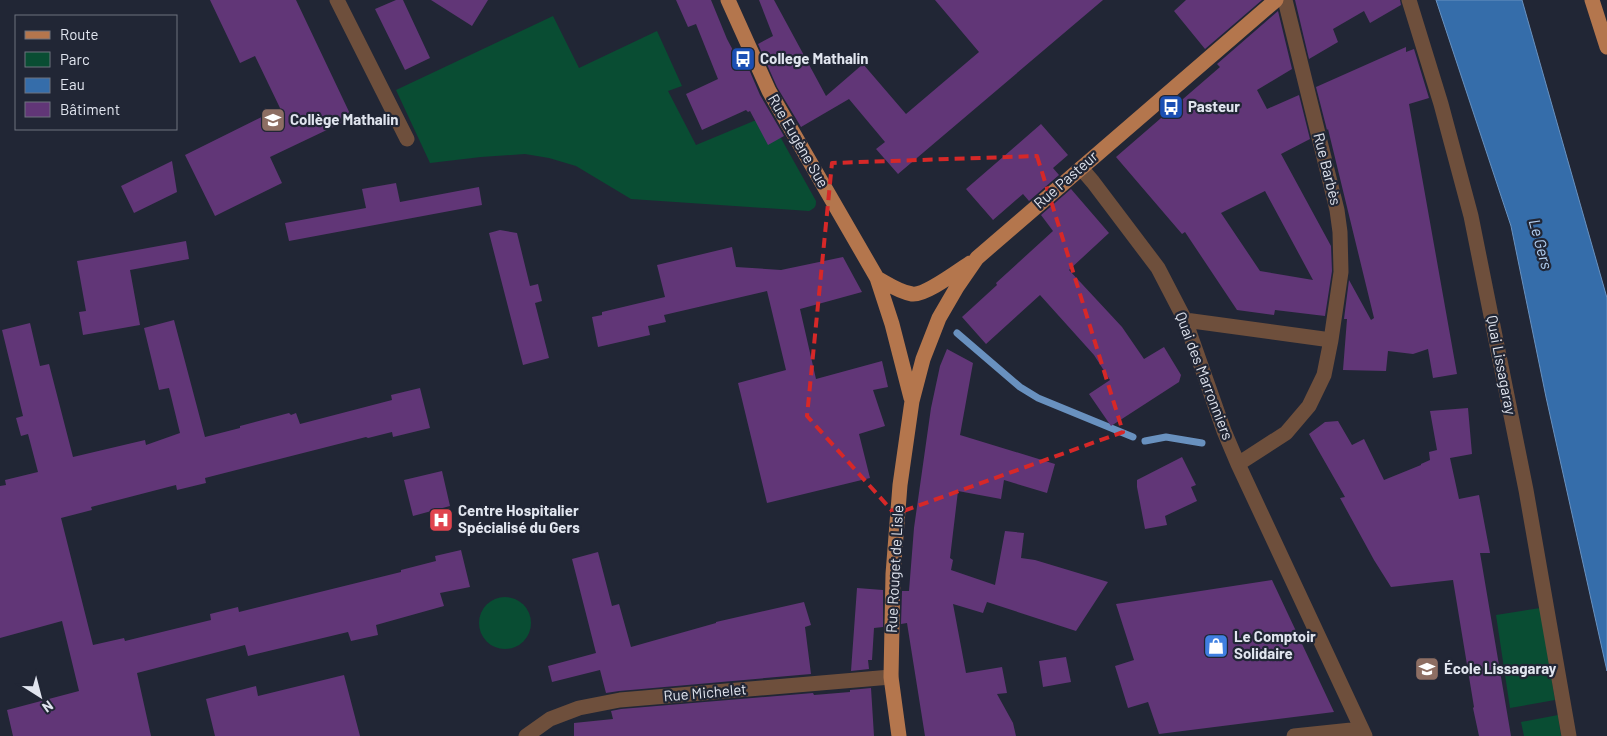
<svg xmlns="http://www.w3.org/2000/svg" width="1607" height="736" font-family="Barlow,sans-serif">
<style>
.green{fill:#094d33}
.water{fill:#356daa;stroke:#6991bf}
.lines{fill:none;stroke-linecap:round;stroke-linejoin:round}
.stream{stroke:#6991bf;stroke-width:7}
.building{fill:#613677;fill-rule:evenodd}
.minor{stroke:#6e4f3c;stroke-width:15}
.major{stroke:#b4764d;stroke-width:15}
.marked{fill:none;stroke:#d62828;stroke-width:4;stroke-dasharray:10 6;stroke-linejoin:round}
.labels{text-anchor:middle;stroke-width:4.5;stroke-linejoin:round;paint-order:stroke}
.poi-label{font-size:15px;font-weight:bold;fill:#e1e5ef;stroke:#212635;text-anchor:start}
.street-label{font-size:15px;fill:#e1e5ef;stroke:#212635}
.water-label{font-size:16px;font-style:italic;fill:#b3d0f2;stroke:#212635}
</style>
<rect width="100%" height="100%" fill="#212635"/>
<path class="green" d="M 553,16 L 579,68 L 657,31 L 682,86 L 668,91 L 696,145 L 768,115 L 816,201 C 816,207 815,208 809,211 L 631,199 L 576,166 L 549,158 L 525,154 L 481,157 L 430,163 L 396,90 Z
M479 623a26 26 0 1 1 52 0a26 26 0 1 1-52 0Z
M 1540,608 L 1555,700 L 1510,708 L 1496,615 Z
M 1558,715 L 1561,736 L 1524,736 L 1521,722 Z"/>
<path class="water" d="M 1436,0 L 1522,0 L 1607,298 L 1607,671 L 1546,397 L 1511,226 Z"/>
<g class="lines">
<path class="stream" d="M 957,333 L 1020,387 L 1038,398 L 1133,437
M 1145,441 L 1166,437 L 1202,443"/>
</g>
<path class="building" d="M 210,0 L 296,0 L 352,118 L 270,157 L 282,183 L 215,216 L 185,155 L 280,108 L 255,56 L 240,63 Z
M 396,0 L 403,0 L 430,58 L 405,70 L 375,9 Z
M 431,0 L 488,0 L 472,26 Z
M 676,0 L 711,0 L 727,39 L 736,56 L 742,53 L 760,95 L 784,136 L 768,145 L 750,111 L 748,112 L 746,110 L 702,130 L 686,94 L 718,79 L 696,24 L 688,27 Z
M 759,0 L 774,0 L 826,96 L 863,64 L 906,114 L 979,52 L 935,0 L 1103,0 L 898,174 L 876,149 L 885,142 L 849,99 L 801,127 L 777,87 L 758,44 L 773,36 Z
M 1186,0 L 1262,0 L 1205,49 L 1174,11 Z
M 1295,0 L 1400,0 L 1401,5 L 1370,23 L 1364,11 L 1333,29 L 1338,42 L 1309,59 Z
M 1278,11 L 1292,69 L 1257,90 L 1267,109 L 1299,95 L 1310,139 L 1281,154 L 1331,246 L 1332,271 L 1325,316 L 1275,310 L 1274,315 L 1237,310 L 1185,232 L 1182,234 L 1116,157 L 1220,67 L 1217,64 ZM 1265,191 L 1313,280 L 1260,271 L 1221,213 Z
M 1406,47 L 1406,52 L 1414,49 L 1429,98 L 1409,104 L 1457,374 L 1433,378 L 1428,349 L 1413,354 L 1388,351 L 1386,371 L 1343,370 L 1347,319 L 1344,319 L 1349,280 L 1371,320 L 1374,318 L 1328,129 L 1327,130 L 1316,87 Z
M 1041,124 L 1068,155 L 1053,168 L 1059,175 L 1029,201 L 1023,194 L 993,220 L 966,189 Z
M 172,161 L 177,192 L 134,213 L 121,186 Z
M 396,183 L 400,202 L 479,187 L 482,205 L 289,241 L 285,223 L 366,208 L 362,189 Z
M 1071,189 L 1109,233 L 1069,270 L 1122,327 L 1144,359 L 1164,347 L 1181,375 L 1179,382 L 1111,426 L 1089,394 L 1110,380 L 1094,355 L 1040,295 L 986,344 L 962,317 L 997,285 L 996,283 L 1053,231 L 1041,215 Z
M 500,230 L 517,233 L 530,286 L 538,284 L 542,301 L 535,303 L 549,358 L 523,365 L 489,233 Z
M 186,241 L 189,259 L 130,270 L 140,325 L 83,335 L 79,312 L 86,311 L 77,261 Z
M 732,247 L 736,267 L 781,270 L 843,257 L 862,292 L 800,309 L 816,379 L 882,361 L 888,387 L 873,390 L 885,426 L 859,434 L 870,478 L 767,503 L 738,383 L 786,370 L 767,291 L 664,315 L 666,322 L 648,326 L 650,335 L 598,347 L 592,317 L 602,315 L 602,312 L 665,297 L 657,265 Z
M 174,320 L 205,437 L 240,428 L 240,426 L 289,413 L 291,415 L 296,413 L 300,424 L 392,400 L 391,395 L 420,388 L 430,428 L 393,437 L 392,432 L 368,438 L 366,437 L 205,478 L 206,483 L 177,490 L 176,485 L 91,507 L 92,510 L 61,518 L 93,645 L 124,638 L 125,641 L 211,620 L 210,614 L 238,607 L 239,612 L 401,572 L 401,570 L 436,561 L 435,556 L 461,550 L 470,587 L 440,593 L 444,606 L 376,625 L 378,635 L 351,641 L 348,632 L 248,656 L 245,645 L 137,673 L 151,736 L 13,736 L 7,710 L 79,691 L 62,621 L 0,638 L 0,486 L 6,485 L 5,480 L 38,472 L 28,434 L 21,436 L 16,418 L 23,416 L 2,330 L 30,323 L 40,366 L 49,364 L 73,457 L 145,440 L 146,445 L 180,433 L 169,388 L 159,390 L 144,328 Z
M 947,349 L 973,363 L 960,435 L 1055,464 L 1047,493 L 1004,480 L 1001,499 L 958,491 L 950,558 L 953,560 L 951,570 L 995,585 L 1005,531 L 1024,533 L 1021,558 L 1035,560 L 1108,582 L 1076,631 L 987,602 L 983,613 L 953,604 L 966,673 L 1002,667 L 1007,693 L 997,694 L 1013,723 L 1016,736 L 925,736 L 907,623 L 901,624 L 902,591 L 909,591 L 914,528 L 931,408 L 940,366 Z
M 1468,408 L 1472,454 L 1450,458 L 1459,499 L 1479,495 L 1490,553 L 1480,553 L 1511,736 L 1479,736 L 1473,708 L 1474,707 L 1453,580 L 1391,587 L 1374,560 L 1340,498 L 1345,497 L 1309,434 L 1325,422 L 1338,421 L 1352,445 L 1364,439 L 1384,480 L 1421,465 L 1421,464 L 1430,460 L 1429,452 L 1437,450 L 1430,411 Z
M 1182,457 L 1196,485 L 1191,487 L 1197,501 L 1165,516 L 1167,525 L 1145,529 L 1137,487 L 1137,480 Z
M 442,471 L 450,506 L 413,516 L 404,480 Z
M 598,552 L 612,606 L 619,604 L 631,647 L 716,623 L 716,622 L 804,602 L 811,625 L 805,627 L 811,674 L 619,691 L 606,693 L 600,670 L 552,682 L 548,666 L 596,653 L 572,559 Z
M 1272,580 L 1334,712 L 1159,734 L 1148,702 L 1128,708 L 1115,666 L 1134,660 L 1116,604 Z
M 857,588 L 883,590 L 883,627 L 874,628 L 872,660 L 868,660 L 869,669 L 851,671 Z
M 1066,657 L 1071,682 L 1043,687 L 1039,661 Z
M 344,675 L 360,736 L 215,736 L 206,699 L 256,686 L 258,696 Z
M 871,688 L 874,736 L 574,736 L 574,723 L 613,719 L 611,711 L 621,709 L 813,693 L 814,695 L 850,692 L 850,690 Z"/>
<g class="lines">
<path class="minor" d="M 337,0 L 407,139
M 1409,0 L 1441,104 L 1471,216 L 1526,490 L 1569,736
M 1081,168 L 1093,182 L 1158,268 L 1185,320 L 1224,431 L 1238,464 L 1365,736
M 1185,320 L 1331,340
M 1238,464 L 1286,433 L 1309,406 L 1324,375 L 1331,340 L 1341,272 L 1340,232 L 1337,210 L 1285,0
M 526,736 L 550,719 L 579,708 L 620,700 L 891,677
M 1294,736 L 1361,729"/>
<path class="major" d="M 728,0 L 769,91 L 877,278 L 892,324 L 911,398
M 1592,0 L 1607,47
M 877,278 C 888,284 899,292 912,294 C 925,296 959,270 970,263
M 899,736 L 891,677 L 893,574 L 900,485 L 912,401 L 923,359 L 939,318 L 957,287 L 977,258 L 1276,0"/>
</g>
<path class="marked" d="M 1037,156 L 1123,432 L 895,514 L 807,416 L 832,163 Z"/>
<defs>
<symbol id="bus-square" viewBox="-11 -11 22 22"><rect x="-9" y="-9" width="18" height="18" rx="4" fill="#1a4fb4" stroke="#212635"/><path d="M-5-6H5V4H4V6H2V4H-2V6H-4V4H-5ZM-3.5-4V0h7V-4ZM-3.5 1.2v1.5H-2V1.2ZM2 1.2v1.5H3.5V1.2Z" fill="#fff"/></symbol>
<symbol id="school-square" viewBox="-11 -11 22 22"><rect x="-9" y="-9" width="18" height="18" rx="4" fill="#8d6e63" stroke="#212635"/><path d="M0-5L7-2L0 1L-7-2ZM-4 1L0 2.5L4 1V4Q0 6-4 4Z" fill="#fff"/></symbol>
<symbol id="hospital-square" viewBox="-11 -11 22 22"><rect x="-9" y="-9" width="18" height="18" rx="4" fill="#e0444e" stroke="#212635"/><path d="M-5-5h3v3.5h4V-5h3V5h-3V1.5h-4V5h-3Z" fill="#fff"/></symbol>
<symbol id="shop-square" viewBox="-11 -11 22 22"><rect x="-9" y="-9" width="18" height="18" rx="4" fill="#3f7fe0" stroke="#212635"/><path d="M-5-2.5h2.3a2.7 3.5 0 0 1 5.4 0H5L5.5 6h-11ZM-1.5-2.5h3a1.5 2.3 0 0 0-3 0Z" fill="#fff"/></symbol>
</defs>
<g fill-rule="evenodd">
<use href="#bus-square" x="729" y="45" width="28" height="28"/>
<use href="#bus-square" x="1157" y="93" width="28" height="28"/>
<use href="#school-square" x="259" y="106" width="28" height="28"/>
<use href="#hospital-square" x="427" y="506" width="28" height="28"/>
<use href="#shop-square" x="1202" y="632" width="28" height="28"/>
<use href="#school-square" x="1413" y="655" width="28" height="28"/>
</g>
<g class="labels">
<g class="poi-label">
<text x="760" y="64">College Mathalin</text>
<text x="1188" y="112">Pasteur</text>
<text x="290" y="125">Collège Mathalin</text>
<text x="458" y="516">Centre Hospitalier<tspan x="458" dy="17">Spécialisé du Gers</tspan></text>
<text x="1234" y="642">Le Comptoir<tspan x="1234" dy="17">Solidaire</tspan></text>
<text x="1444" y="674">École Lissagaray</text>
</g>
<g class="street-label">
<text transform="translate(798 141) rotate(60)" y="5">Rue Eugène Sue</text>
<text transform="translate(1327 169) rotate(76)" y="5">Rue Barbès</text>
<text transform="translate(1066 180) rotate(-41)" y="5">Rue Pasteur</text>
<text transform="translate(1501 365) rotate(79)" y="5">Quai Lissagaray</text>
<text transform="translate(1204 376) rotate(69)" y="5">Quai des Marronniers</text>
<text transform="translate(895 569) rotate(-87)" y="5">Rue Rouget de Lisle</text>
<text transform="translate(705 693) rotate(-5)" y="5">Rue Michelet</text>
</g>
<g class="water-label">
<text transform="translate(1541 244) rotate(75)" y="6">Le Gers</text>
</g>
</g>
<rect x="15" y="15" width="162" height="115" fill="#212635" stroke="#6e727f"/>
<rect x="25" y="31" width="25" height="8" fill="#b4764d" stroke="#6e727f"/>
<text x="60" y="40" font-size="15" fill="#e1e5ef">Route</text>
<rect x="25" y="52" width="25" height="15" fill="#094d33" stroke="#6e727f"/>
<text x="60" y="65" font-size="15" fill="#e1e5ef">Parc</text>
<rect x="25" y="78" width="25" height="15" fill="#356daa" stroke="#6e727f"/>
<text x="60" y="90" font-size="15" fill="#e1e5ef">Eau</text>
<rect x="25" y="102" width="25" height="15" fill="#613677" stroke="#6e727f"/>
<text x="60" y="115" font-size="15" fill="#e1e5ef">Bâtiment</text>
<g transform="translate(40 696) rotate(144)" stroke="#212635" stroke-width="4" paint-order="stroke">
<path d="M0-4L9 19L0 12L-9 19Z" fill="#e1e5ef"/>
<text y="-8" font-size="14" font-weight="bold" text-anchor="middle" fill="#e1e5ef">N</text>
</g>
</svg>
